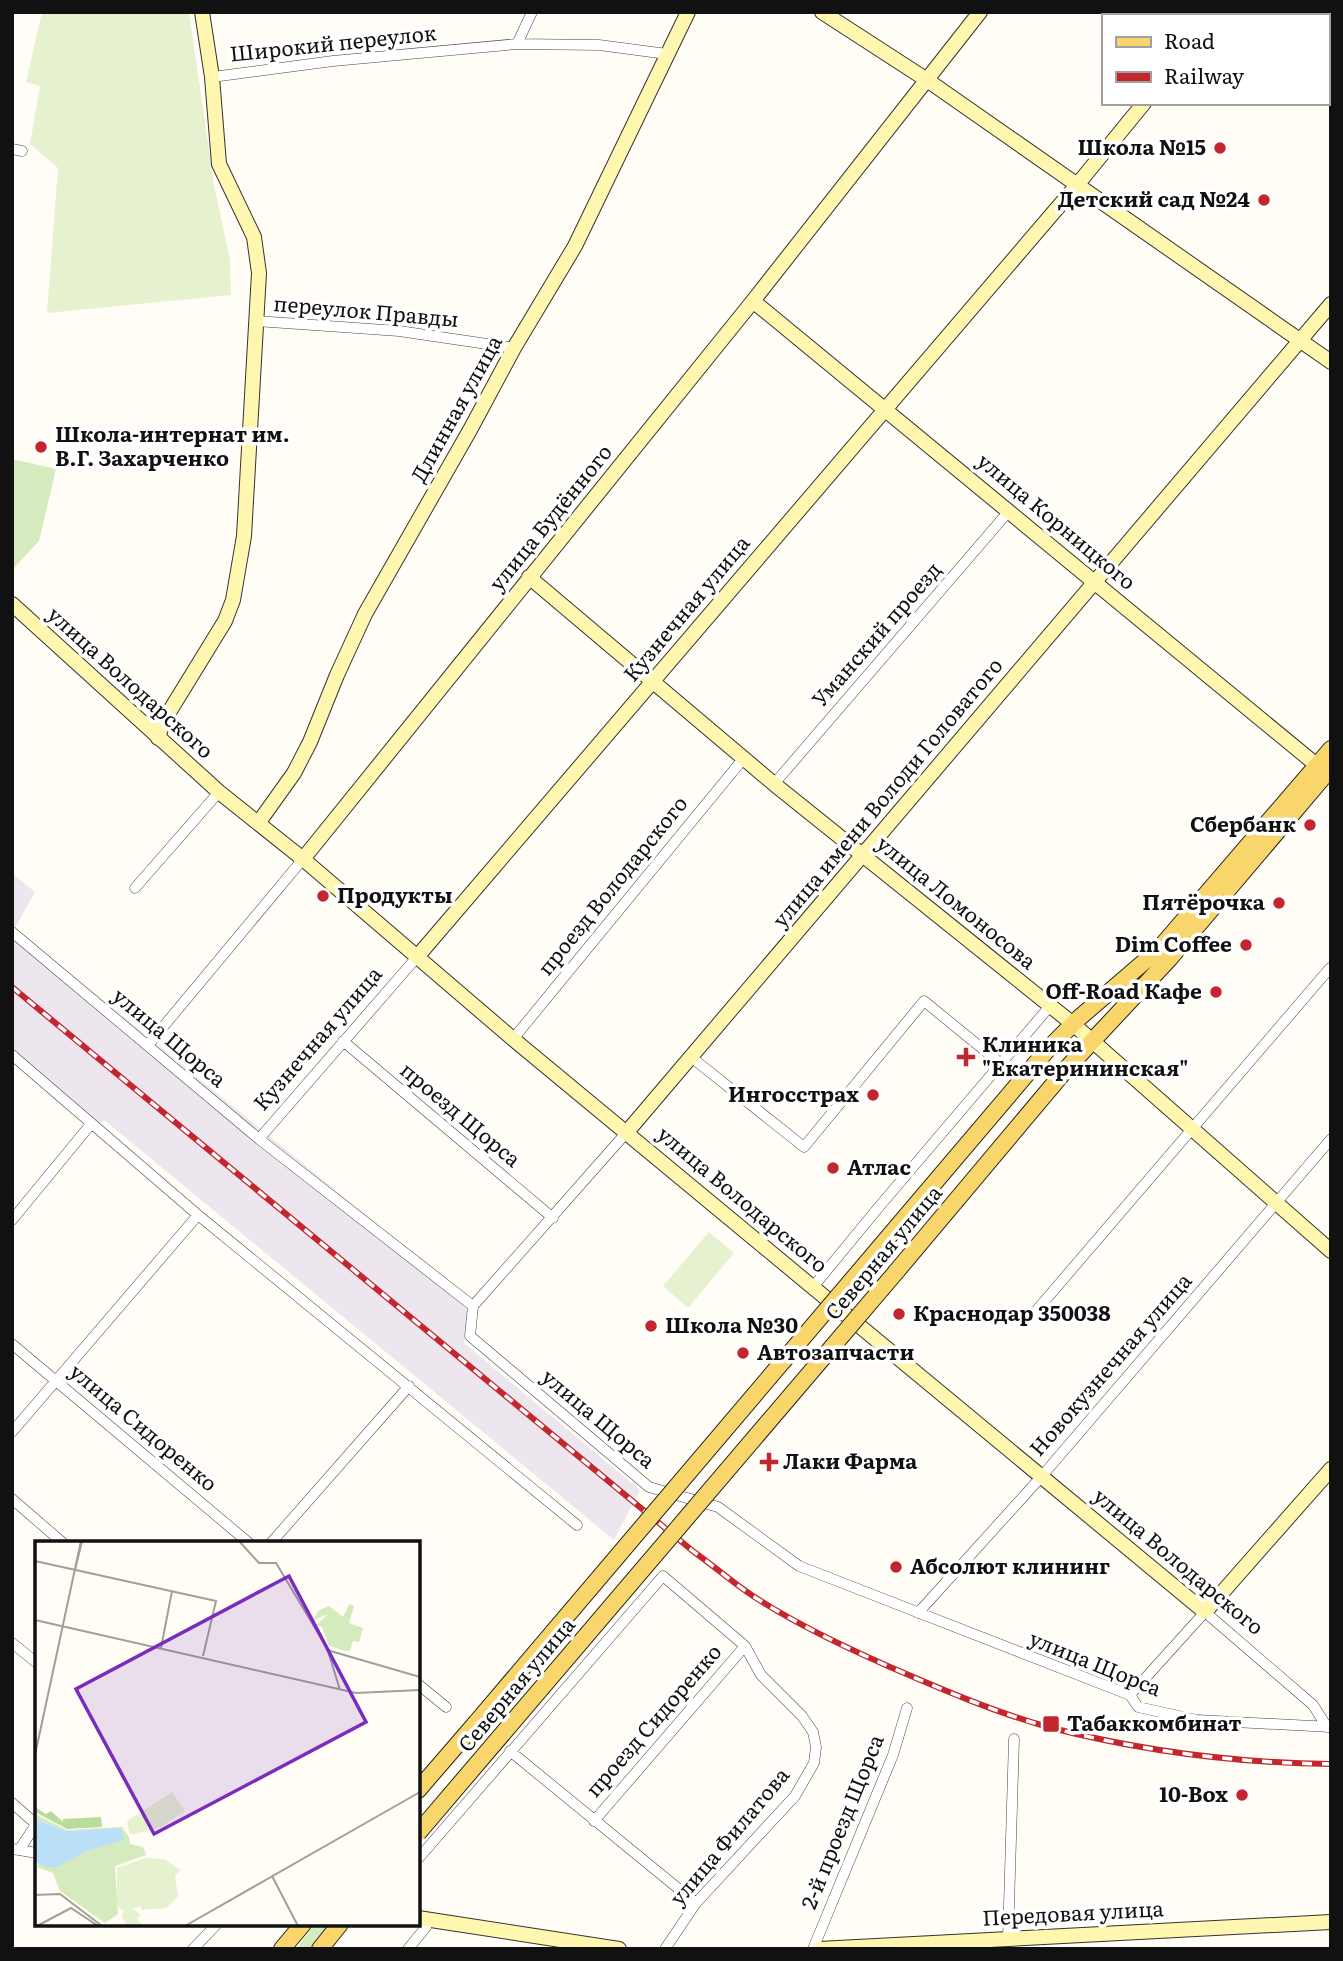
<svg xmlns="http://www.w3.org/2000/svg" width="1343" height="1961" font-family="Literata,serif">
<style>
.industrial{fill:#eee6ef}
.green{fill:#d5ebbd}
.pitch{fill:#e6f2cf}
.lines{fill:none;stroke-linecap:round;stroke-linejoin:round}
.street-casing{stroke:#444;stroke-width:11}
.secondary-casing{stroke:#333;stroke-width:16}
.primary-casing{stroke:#222;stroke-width:18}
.street{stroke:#fff;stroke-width:10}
.secondary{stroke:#fff6b0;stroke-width:14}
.primary{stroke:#f9d66b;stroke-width:16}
.rail-casing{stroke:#c4262e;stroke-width:6}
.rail{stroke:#fff;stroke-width:3.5;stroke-dasharray:10;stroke-linecap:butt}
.primary-bridge-casing{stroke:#222;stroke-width:18;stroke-linecap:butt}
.primary-bridge{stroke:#f9d66b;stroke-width:16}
.poi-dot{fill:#c4262e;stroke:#fff;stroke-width:2.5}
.labels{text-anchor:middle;stroke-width:7;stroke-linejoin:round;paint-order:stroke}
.street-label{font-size:21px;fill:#111;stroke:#fff}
.poi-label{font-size:21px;font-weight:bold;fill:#111;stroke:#fff;text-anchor:start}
.inset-road{fill:none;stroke:#a09f9a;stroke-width:2}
.view{fill:#7b2cbf;fill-opacity:0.15;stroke:#7b2cbf;stroke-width:3.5}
.inset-edge{fill:none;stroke:#111;stroke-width:3.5}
</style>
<rect width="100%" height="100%" fill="#fffdf5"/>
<path class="industrial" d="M 12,873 L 35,892 L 15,928 L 472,1302 L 464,1343 L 640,1490 L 614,1540 L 104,1120 L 91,1129 L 12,1061 Z"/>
<path class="green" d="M 12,459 L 56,469 L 39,541 L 14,568 L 12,568 Z
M 315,1924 L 330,1924 L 310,1949 L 296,1949 Z"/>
<path class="pitch" d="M 42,12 L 189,12 L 214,185 L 230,259 L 231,295 L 47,313 L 58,168 L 30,144 L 40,86 L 26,82 Z
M 709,1232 L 734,1253 L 688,1308 L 663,1286 Z"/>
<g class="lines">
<defs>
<path id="street" d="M 517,44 L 532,12
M 212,77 L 333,61 L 517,44 L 599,45 L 667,54
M 12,149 L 22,151
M 256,321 L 399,331 L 514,348
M 774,784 L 1009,511
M 135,888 L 219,792
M 12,932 L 259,1139 L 473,1306
M 513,1039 L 743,759
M 343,1041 L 553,1218
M 148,1045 L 303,859
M 12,1055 L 198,1215 L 577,1525
M 691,1057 L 804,1147 L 924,1001 L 1000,1063
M 259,1139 L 417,957
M 12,1220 L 91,1124
M 813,1287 L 878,1208 L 1050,1006
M 473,1306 L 470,1336 L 649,1487 L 718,1507 L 799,1566 L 1130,1695 L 1138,1707 L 1197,1720 L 1331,1727
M 473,1306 L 627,1132
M 1036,1311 L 1330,968
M 12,1344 L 249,1543
M 12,1432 L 198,1215
M 12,1499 L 63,1543
M 271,1543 L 409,1386
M 918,1613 L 1042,1476 L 1331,1139
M 12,1643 L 37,1663
M 418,1684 L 446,1707
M 1130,1695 L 1205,1612 L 1313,1705 L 1327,1727
M 510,1751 L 696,1903
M 12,1803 L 36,1824
M 594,1821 L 745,1646
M 13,1849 L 37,1853
M 19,1850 L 37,1823
M 418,1859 L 663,1576 L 745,1646 L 761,1675 L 802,1716 L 813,1732 L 816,1747 L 814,1763 L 795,1796 L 696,1903 L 665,1949
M 1008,1939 L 1014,1739
M 193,1949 L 217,1924
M 408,1949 L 426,1927
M 813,1949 L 893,1755 L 907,1708"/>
<path id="secondary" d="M 822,12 L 927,80 L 1331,362
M 1252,12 L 1256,16
M 1215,16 L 1218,12
M 1327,69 L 1331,72
M 753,301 L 1325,772
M 529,577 L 774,784 L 1073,1024 L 1331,1251
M 12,604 L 219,792 L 303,859 L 513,1039 L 1205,1612 L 1331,1469
M 158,738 L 163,722 L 225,621 L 233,600 L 244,536 L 259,273 L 254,237 L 219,164 L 212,77 L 202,12
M 259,822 L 294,773 L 310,742 L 337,675 L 365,614 L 470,430 L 514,348 L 575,246 L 688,12
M 303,859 L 753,301 L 980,12
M 417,957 L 1077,185 L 1144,103
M 627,1132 L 1331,304
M 418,1918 L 619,1949
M 819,1949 L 1331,1922"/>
<path id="primary" d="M 1048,1049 L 1079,1018 L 1159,949 L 1331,749
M 896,1272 L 1069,1066 L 1170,958 L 1331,768
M 418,1790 L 475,1724
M 282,1949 L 303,1924
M 320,1949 L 340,1924"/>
</defs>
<use href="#street" class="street-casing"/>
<use href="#secondary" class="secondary-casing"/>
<use href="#primary" class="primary-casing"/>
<use href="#street" class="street"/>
<use href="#secondary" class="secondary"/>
<use href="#primary" class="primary"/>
<defs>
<path id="rail" d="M 12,987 L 694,1552 C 714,1566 733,1583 753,1596 C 796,1624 843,1646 890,1667 C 941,1689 994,1712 1048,1727 C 1141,1751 1235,1763 1331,1764"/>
</defs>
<use href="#rail" class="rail-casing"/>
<use href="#rail" class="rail"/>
<defs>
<path id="primary-bridge" d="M 475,1724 L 1048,1049
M 418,1833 L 896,1272"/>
</defs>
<use href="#primary-bridge" class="primary-bridge-casing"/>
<use href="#primary-bridge" class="primary-bridge"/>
</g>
<g class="poi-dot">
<circle cx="1220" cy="148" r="7"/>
<circle cx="1264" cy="200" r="7"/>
<circle cx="41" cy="447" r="7"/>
<circle cx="1310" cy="825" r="7"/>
<circle cx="323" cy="896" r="7"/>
<circle cx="1279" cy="903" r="7"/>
<circle cx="1246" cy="945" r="7"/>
<circle cx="1216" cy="992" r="7"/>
<path d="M962.5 1046.5h7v7h7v7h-7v7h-7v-7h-7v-7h7z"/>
<circle cx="873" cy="1095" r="7"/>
<circle cx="833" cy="1168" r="7"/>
<circle cx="899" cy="1314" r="7"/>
<circle cx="651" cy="1326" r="7"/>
<circle cx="743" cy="1353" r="7"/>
<path d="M765.5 1451.5h7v7h7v7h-7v7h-7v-7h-7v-7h7z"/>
<circle cx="896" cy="1567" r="7"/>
<rect x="1042" y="1715" width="18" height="18" rx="3.5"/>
<circle cx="1242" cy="1795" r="7"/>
</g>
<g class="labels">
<g class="street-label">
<text transform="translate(333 44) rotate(-6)" y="7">Широкий переулок</text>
<text transform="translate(366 312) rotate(5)" y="7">переулок Правды</text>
<text transform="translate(457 409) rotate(-61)" y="7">Длинная улица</text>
<text transform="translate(551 518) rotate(-51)" y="7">улица Будённого</text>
<text transform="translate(1056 522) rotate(40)" y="7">улица Корницкого</text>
<text transform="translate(687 609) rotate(-50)" y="7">Кузнечная улица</text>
<text transform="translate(877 635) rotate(-49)" y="7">Уманский проезд</text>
<text transform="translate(130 683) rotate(42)" y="7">улица Володарского</text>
<text transform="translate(888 793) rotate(-50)" y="7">улица имени Володи Головатого</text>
<text transform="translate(613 886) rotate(-51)" y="7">проезд Володарского</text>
<text transform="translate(956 903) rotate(39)" y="7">улица Ломоносова</text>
<text transform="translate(169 1038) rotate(40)" y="7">улица Щорса</text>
<text transform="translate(318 1039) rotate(-49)" y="7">Кузнечная улица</text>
<text transform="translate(460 1115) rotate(40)" y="7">проезд Щорса</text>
<text transform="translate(742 1200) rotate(40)" y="7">улица Володарского</text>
<text transform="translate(884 1253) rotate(-50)" y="7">Северная улица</text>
<text transform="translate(1111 1365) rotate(-49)" y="7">Новокузнечная улица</text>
<text transform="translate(598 1419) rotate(40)" y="7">улица Щорса</text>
<text transform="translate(143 1428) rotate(40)" y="7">улица Сидоренко</text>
<text transform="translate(1178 1562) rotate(40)" y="7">улица Володарского</text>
<text transform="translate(1095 1664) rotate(22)" y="7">улица Щорса</text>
<text transform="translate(517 1685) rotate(-50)" y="7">Северная улица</text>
<text transform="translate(654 1721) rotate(-49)" y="7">проезд Сидоренко</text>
<text transform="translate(843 1822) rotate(-68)" y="7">2-й проезд Щорса</text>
<text transform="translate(730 1837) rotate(-50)" y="7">улица Филатова</text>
<text transform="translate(1073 1914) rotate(-3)" y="7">Передовая улица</text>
</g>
<g class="poi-label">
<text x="1206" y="155" text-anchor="end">Школа №15</text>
<text x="1250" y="207" text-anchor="end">Детский сад №24</text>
<text x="55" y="442">Школа-интернат им.<tspan x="55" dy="24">В.Г. Захарченко</tspan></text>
<text x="1296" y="832" text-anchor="end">Сбербанк</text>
<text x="337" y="903">Продукты</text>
<text x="1265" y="910" text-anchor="end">Пятёрочка</text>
<text x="1232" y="952" text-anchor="end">Dim Coffee</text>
<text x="1202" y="999" text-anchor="end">Off-Road Кафе</text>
<text x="982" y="1052">Клиника<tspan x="982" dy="24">"Екатерининская"</tspan></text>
<text x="859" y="1102" text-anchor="end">Ингосстрах</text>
<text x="847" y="1175">Атлас</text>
<text x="913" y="1321">Краснодар 350038</text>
<text x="665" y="1333">Школа №30</text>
<text x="757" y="1360">Автозапчасти</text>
<text x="783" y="1469">Лаки Фарма</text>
<text x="910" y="1574">Абсолют клининг</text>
<text x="1067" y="1731">Табаккомбинат</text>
<text x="1228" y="1802" text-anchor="end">10-Box</text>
</g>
</g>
<g transform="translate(35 1541)">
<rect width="385" height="385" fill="#fffdf5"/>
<path d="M 314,63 L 319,65 L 314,82 L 328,87 L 324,101 L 318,100 L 315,110 L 310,110 L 294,105 L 287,86 L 281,84 L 293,73 L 277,80 L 284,69 L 294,65 L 308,76 ZM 0,273 L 32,289 L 87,286 L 94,296 L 95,303 L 108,306 L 111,314 L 80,325 L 83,373 L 70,382 L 25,350 L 18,332 L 2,326 L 4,322 L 20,327 L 88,288 L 32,290 L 0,278 Z" fill="#d5ebbd"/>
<path d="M 0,266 L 11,273 L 16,270 L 28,281 L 28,278 L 66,276 L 67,286 L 32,288 L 0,271 Z" fill="#b9dc9c"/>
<path d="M 137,251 L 150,270 L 126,286 L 95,294 L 92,280 ZM 110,317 L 129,318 L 146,329 L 140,335 L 143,355 L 131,367 L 107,369 L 105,365 L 98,368 L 106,374 L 102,377 L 107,385 L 92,385 L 87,376 L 89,369 L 82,366 L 82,327 Z" fill="#e6f2cf"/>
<path d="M 0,278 L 32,290 L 86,287 L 89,299 L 52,310 L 20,327 L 5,324 L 0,320 Z" fill="#b9e0f7"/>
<path class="inset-road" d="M 204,0 L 224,22 L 241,22 L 292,107 L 305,149M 0,20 L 181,60 L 168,115M 40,29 L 47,0M 0,79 L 321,152 L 385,149M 126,107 L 137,50M 292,109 L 385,136M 0,214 L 46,0M 237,335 L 263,385M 0,354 L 25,353 L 67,385M 2,385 L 36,367 L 63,385M 150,385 L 385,251"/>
<path class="view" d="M 254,35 L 331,181 L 119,293 L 41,148 Z"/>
<rect width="385" height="385" class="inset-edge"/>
</g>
<rect width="1343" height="1961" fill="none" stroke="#111111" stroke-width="28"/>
<rect x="1102" y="14" width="228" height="91" fill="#ffffff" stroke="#a0a0a0" stroke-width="2"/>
<rect x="1116" y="37" width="35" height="10" fill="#f9d66b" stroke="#a0a0a0" stroke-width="2"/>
<text x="1164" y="49" font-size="21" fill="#111111">Road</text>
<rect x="1116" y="72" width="35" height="10" fill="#c4262e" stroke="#a0a0a0" stroke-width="2"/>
<text x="1164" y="84" font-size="21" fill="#111111">Railway</text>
</svg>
